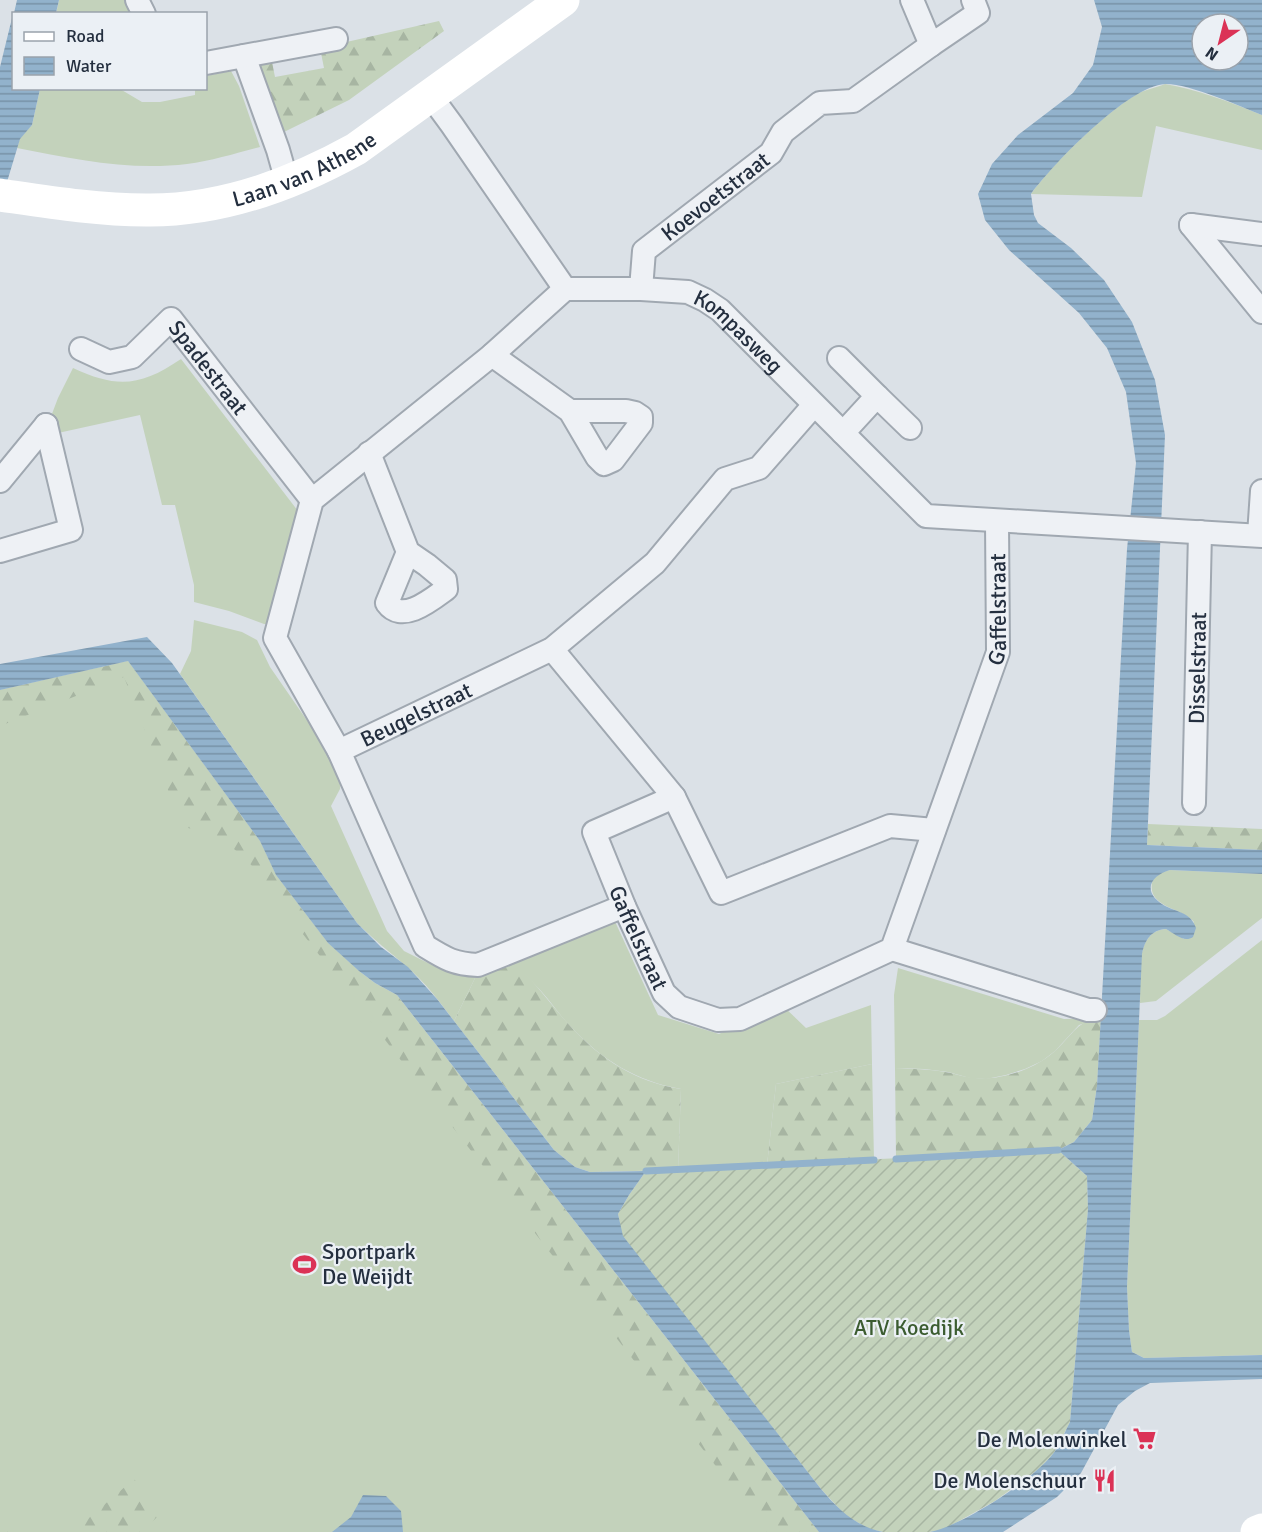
<svg xmlns="http://www.w3.org/2000/svg" width="1262" height="1532" font-family="Signika,sans-serif">
<style>
.grass{fill:#c3d2bb}
.forest{fill:url(#forest-firs)}
.garden{fill:url(#garden-furrows)}
.water{fill:url(#water-rules);fill-rule:evenodd}
.lines{fill:none;stroke-linecap:round;stroke-linejoin:round}
.stream{stroke:#92b2cc;stroke-width:7}
.street-casing{stroke:#a0a8b1;stroke-width:26}
.street{stroke:#eef1f5;stroke-width:22}
.secondary{stroke:#fff;stroke-width:33}
.labels{text-anchor:middle;stroke-width:4.5;stroke-linejoin:round;paint-order:stroke}
.street-label{font-size:22px;fill:#242f3f;stroke:#ebf0f5}
.poi-label{font-size:22px;fill:#242f3f;stroke:#ebf0f5;text-anchor:end}
.park-label{font-size:22px;fill:#3b5c30;stroke:#ebf0f5}
</style>
<defs>
<pattern id="forest-firs" width="22" height="20" patternUnits="userSpaceOnUse" patternTransform="scale(1.5)"><rect width="22" height="20" fill="#c3d2bb"/><path d="M5 1l3.5 6h-7zM16 11l3.5 6h-7z" fill="#a7b5a2"/></pattern>
<pattern id="garden-furrows" width="10" height="10" patternUnits="userSpaceOnUse" patternTransform="scale(1.5)"><rect width="10" height="10" fill="#c3d2bb"/><path d="M-1 1l2-2M0 10L10 0M9 11l2-2" fill="none" stroke="#a7b5a2"/></pattern>
<pattern id="water-rules" width="6" height="5" patternUnits="userSpaceOnUse" patternTransform="scale(1.5)"><rect width="6" height="5" fill="#92b2cc"/><path d="M0 2.5h6" fill="none" stroke="#7791a7"/></pattern>
</defs>
<rect width="100%" height="100%" fill="#dbe1e7"/>
<path class="grass" d="M 59,0 L 127,0 L 134,14 L 56,14 Z
M 231,71 L 239,86 L 260,147 C 236,153 212,161 187,164 C 130,171 73,159 17,148 L 20,138 L 32,125 L 40,89 L 120,89 L 142,102 L 160,102 L 195,95 L 195,89 L 206,88 L 206,76 Z
M 1165,84 C 1199,90 1230,102 1262,115 L 1262,150 L 1156,126 L 1142,197 L 1031,194 C 1054,162 1102,116 1135,95 C 1143,90 1155,88 1165,84 Z
M 181,359 L 298,511 L 269,624 L 264,624 L 229,611 L 194,602 L 194,585 L 175,505 L 162,505 L 140,415 L 58,433 L 50,419 L 58,398 L 73,368 C 118,389 141,386 181,359 Z
M 194,620 L 242,632 L 257,640 L 270,667 L 342,771 L 340,789 L 331,806 L 387,931 L 404,951 L 438,968 L 450,972 L 478,972 L 454,1021 C 440,1002 425,982 407,967 C 390,952 373,939 357,923 L 180,674 L 191,651 Z
M 128,661 L 260,841 L 276,875 L 328,943 L 359,971 L 819,1532 L 0,1532 L 0,690 Z
M 1170,870 L 1262,874 L 1262,918 L 1156,1001 L 1140,1003 C 1141,980 1133,931 1166,929 L 1184,939 L 1194,922 C 1182,907 1148,908 1152,883 C 1153,874 1163,872 1170,870 Z
M 612,915 L 658,1015 L 719,1034 L 781,1004 L 806,1028 L 871,1005 L 872,1064 L 776,1084 L 767,1165 L 678,1170 L 681,1089 C 636,1081 602,1060 571,1027 C 560,1016 552,1003 541,991 C 531,980 520,970 509,959 Z
M 1262,940 L 1262,1355 L 1144,1358 L 1132,1352 L 1129,1330 L 1127,1287 L 1139,1020 L 1157,1020 L 1165,1016 Z
M 898,968 L 1064,1019 L 1101,1018 L 1079,1025 L 1055,1051 L 1042,1061 L 1025,1069 L 1006,1075 L 986,1079 L 970,1078 L 948,1072 L 924,1069 L 895,1068 L 894,995 Z"/>
<path class="forest" d="M 439,21 L 444,31 L 349,100 L 284,132 L 270,104 L 259,65 L 272,62 L 275,77 L 324,68 L 320,48 Z
M 128,661 L 260,841 L 276,875 L 328,943 L 359,971 L 375,983 L 397,995 L 819,1532 L 767,1532 L 292,920 C 269,888 247,849 208,834 C 200,831 190,829 182,826 L 124,677 L 0,726 L 0,690 Z
M 1148,824 L 1262,829 L 1262,850 L 1147,845 Z
M 509,959 C 533,978 550,1004 571,1027 C 602,1060 636,1082 681,1089 L 678,1170 L 590,1172 L 575,1167 L 554,1150 L 454,1021 L 478,972 Z
M 1101,1018 L 1097,1086 L 1092,1120 L 1074,1142 L 1058,1150 L 896,1159 L 895,1068 C 912,1069 929,1069 945,1072 C 953,1073 960,1076 968,1077 C 987,1081 1009,1076 1026,1069 C 1038,1064 1049,1057 1057,1049 C 1073,1034 1078,1020 1101,1018 Z
M 872,1064 L 874,1160 L 767,1165 L 776,1084 Z
M 134,1479 L 162,1512 L 142,1532 L 78,1532 L 76,1529 Z
M 0,1512 L 17,1532 L 0,1532 Z"/>
<path class="garden" d="M 1058,1150 L 1087,1176 L 1088,1209 L 1070,1422 L 1054,1453 L 1039,1469 L 995,1501 L 943,1530 L 930,1532 L 883,1532 L 869,1529 L 845,1515 L 821,1489 L 622,1236 L 618,1214 L 629,1195 L 646,1171 Z"/>
<path class="water" d="M 17,0 L 59,0 L 56,13 L 14,13 Z
M 1094,0 L 1262,0 L 1262,115 C 1240,106 1187,83 1165,84 C 1128,86 1053,164 1031,194 L 1034,215 L 1038,223 L 1071,248 L 1104,280 L 1132,322 L 1155,380 L 1165,435 L 1147,845 L 1262,850 L 1262,874 L 1170,870 C 1155,874 1142,887 1158,901 C 1171,913 1190,909 1196,928 L 1193,937 C 1184,943 1175,934 1166,929 C 1151,930 1145,940 1142,954 L 1127,1287 L 1129,1330 L 1132,1352 L 1144,1358 L 1262,1355 L 1262,1379 L 1150,1383 L 1135,1391 L 1118,1405 L 1081,1473 L 1057,1497 L 1003,1532 L 930,1532 C 962,1526 1031,1481 1052,1455 C 1060,1446 1064,1433 1070,1422 L 1088,1209 L 1087,1176 L 1058,1150 L 1074,1142 L 1092,1120 L 1097,1086 L 1127,549 L 1136,463 L 1126,392 L 1107,348 L 1079,313 L 1009,250 L 985,220 L 978,194 L 992,164 L 1018,135 L 1073,93 L 1093,65 L 1102,27 ZM 1202,24 L 1238,24 L 1238,60 L 1202,60 Z
M 13,14 L 14,88 L 40,89 L 32,125 L 20,139 L 0,205 L 0,67 Z
M 147,637 L 172,663 L 357,923 L 381,947 L 408,967 L 437,999 L 554,1150 L 575,1167 L 590,1172 L 646,1171 L 629,1195 L 618,1214 L 623,1236 L 821,1489 C 839,1510 855,1526 883,1532 L 819,1532 L 397,995 L 375,983 L 359,971 L 328,943 L 276,875 L 260,841 L 128,661 L 0,690 L 0,664 Z
M 363,1495 L 386,1496 L 401,1511 L 403,1532 L 332,1532 L 351,1517 Z"/>
<g class="lines">
<path class="stream" d="M 896,1159 L 1058,1150
M 646,1171 L 874,1160"/>
<defs>
<g id="street">
<path d="M 137,0 L 144,14"/>
<path d="M 912,0 L 931,45"/>
<path d="M 244,56 L 278,150 L 287,182"/>
<path d="M 206,63 L 336,39"/>
<path id="s1" d="M 430,95 L 452,125 L 565,289 L 641,289 L 688,292 L 705,300 L 720,310 L 926,516 L 1262,536"/>
<path d="M 1191,225 L 1262,312"/>
<path d="M 1191,225 L 1262,234"/>
<path id="s2" d="M 641,289 L 644,251 L 771,153 L 783,132 L 820,103 L 853,101 L 931,45 L 978,13 L 973,0"/>
<path id="s3" d="M 81,349 L 109,362 L 132,357 L 171,319 L 312,500"/>
<path d="M 492,355 L 570,411 L 597,457 L 604,464 L 613,460 L 641,423 L 641,417 L 635,413 L 626,411 L 570,411"/>
<path d="M 839,358 L 877,396"/>
<path d="M 843,433 L 877,396 L 910,428"/>
<path d="M 369,453 L 408,552 L 387,603 C 402,624 431,600 446,589 L 445,580 L 427,565 L 408,552"/>
<path d="M 0,481 L 46,425"/>
<path d="M 1259,535 L 1262,491"/>
<path d="M 0,551 L 71,530 L 46,425"/>
<path d="M 552,649 L 674,797 L 721,893 L 890,826 L 934,830"/>
<path d="M 339,751 L 275,638 L 312,500 L 492,355 L 565,289"/>
<path id="s4" d="M 674,797 L 594,832 L 624,906 L 664,993 L 679,1007 L 718,1020 L 740,1019 L 892,949 L 998,652 L 997,522"/>
<path id="s5" d="M 1194,803 L 1200,532"/>
<path id="s6" d="M 624,906 L 478,965 C 454,964 446,959 425,946 L 339,751 L 552,649 L 655,563 L 725,479 L 759,468 L 814,405"/>
<path d="M 892,949 L 1088,1010 L 1095,1010"/>
</g>
</defs>
<use href="#street" class="street-casing"/>
<use href="#street" class="street"/>
<g class="secondary">
<path id="s7" d="M 0,195 C 48,202 97,210 146,210 C 219,211 293,184 356,149 L 563,0"/>
<path d="M 1257,1532 L 1262,1530"/>
</g>
</g>
<defs>
<symbol id="stadium-bare" viewBox="-9 -9 18 18"><path d="M0-5a6.5 5 0 1 0 0 10a6.5 5 0 1 0 0-10ZM-3.5-1.8h7v3.6h-7Z" fill="#db3256" stroke="#ebf0f5" stroke-width="2.5" paint-order="stroke"/></symbol>
<symbol id="supermarket-bare" viewBox="-9 -9 18 18"><path d="M-6-5.5h2.5l.6 2H6L4.5 2H-2.5L-4.4-4H-6ZM-1.5 3.2a1.3 1.3 0 1 0 .1 0ZM3 3.2a1.3 1.3 0 1 0 .1 0Z" fill="#db3256" stroke="#ebf0f5" stroke-width="2.5" paint-order="stroke"/></symbol>
<symbol id="restaurant-bare" viewBox="-9 -9 18 18"><path d="M-5-6h1v4h1v-4h1v4h1v-4h1v5L-1.5 .5V6h-2V.5L-5-1ZM5-6V6H3V1.5H1.5Q1.5-4 5-6Z" fill="#db3256" stroke="#ebf0f5" stroke-width="2.5" paint-order="stroke"/></symbol>
</defs>
<g fill-rule="evenodd">
<use href="#stadium-bare" x="288" y="1248" width="33" height="33"/>
<use href="#supermarket-bare" x="1128" y="1422" width="33" height="33"/>
<use href="#restaurant-bare" x="1088" y="1464" width="33" height="33"/>
</g>
<g class="labels">
<g class="street-label">
<text dy="8" stroke="none"><textPath href="#s7" startOffset="312">Laan van Athene</textPath></text>
<text dy="8" stroke="none"><textPath href="#s2" startOffset="128">Koevoetstraat</textPath></text>
<text dy="8" stroke="none"><textPath href="#s1" startOffset="424">Kompasweg</textPath></text>
<text dy="8" stroke="none"><textPath href="#s3" startOffset="170">Spadestraat</textPath></text>
<text dy="8" stroke="none"><textPath href="#s4" startOffset="872">Gaffelstraat</textPath></text>
<text dy="8" stroke="none"><textPath href="#s5" startOffset="135">Disselstraat</textPath></text>
<text dy="8" stroke="none"><textPath href="#s6" startOffset="513">Beugelstraat</textPath></text>
<text dy="8" stroke="none"><textPath href="#s4" startOffset="202">Gaffelstraat</textPath></text>
</g>
<g class="poi-label">
<text x="322" y="1259" text-anchor="start">Sportpark<tspan x="322" dy="25">De Weijdt</tspan></text>
<text x="1127" y="1447">De Molenwinkel</text>
<text x="1086" y="1488">De Molenschuur</text>
</g>
<g class="park-label">
<text x="909" y="1335">ATV Koedijk</text>
</g>
</g>
<rect x="12" y="12" width="195" height="78" fill="#ebf0f5" stroke="#9ba3ac" stroke-width="1.5"/>
<rect x="24" y="32" width="30" height="9" fill="#ffffff" stroke="#9ba3ac" stroke-width="1.5"/>
<text x="66" y="42" font-size="18" fill="#242f3f">Road</text>
<rect x="24" y="57" width="30" height="18" fill="url(#water-rules)" stroke="#9ba3ac" stroke-width="1.5"/>
<text x="66" y="72" font-size="18" fill="#242f3f">Water</text>
<g transform="translate(1220 42) rotate(215)"><circle r="28" fill="#ebf0f5" stroke="#9ba3ac" stroke-width="1.5"/>
<path d="M0-4.5L10 22L0 15L-10 22Z" fill="#db3256"/>
<text y="-9" font-size="16" font-weight="bold" text-anchor="middle" fill="#242f3f">N</text>
</g>
</svg>
